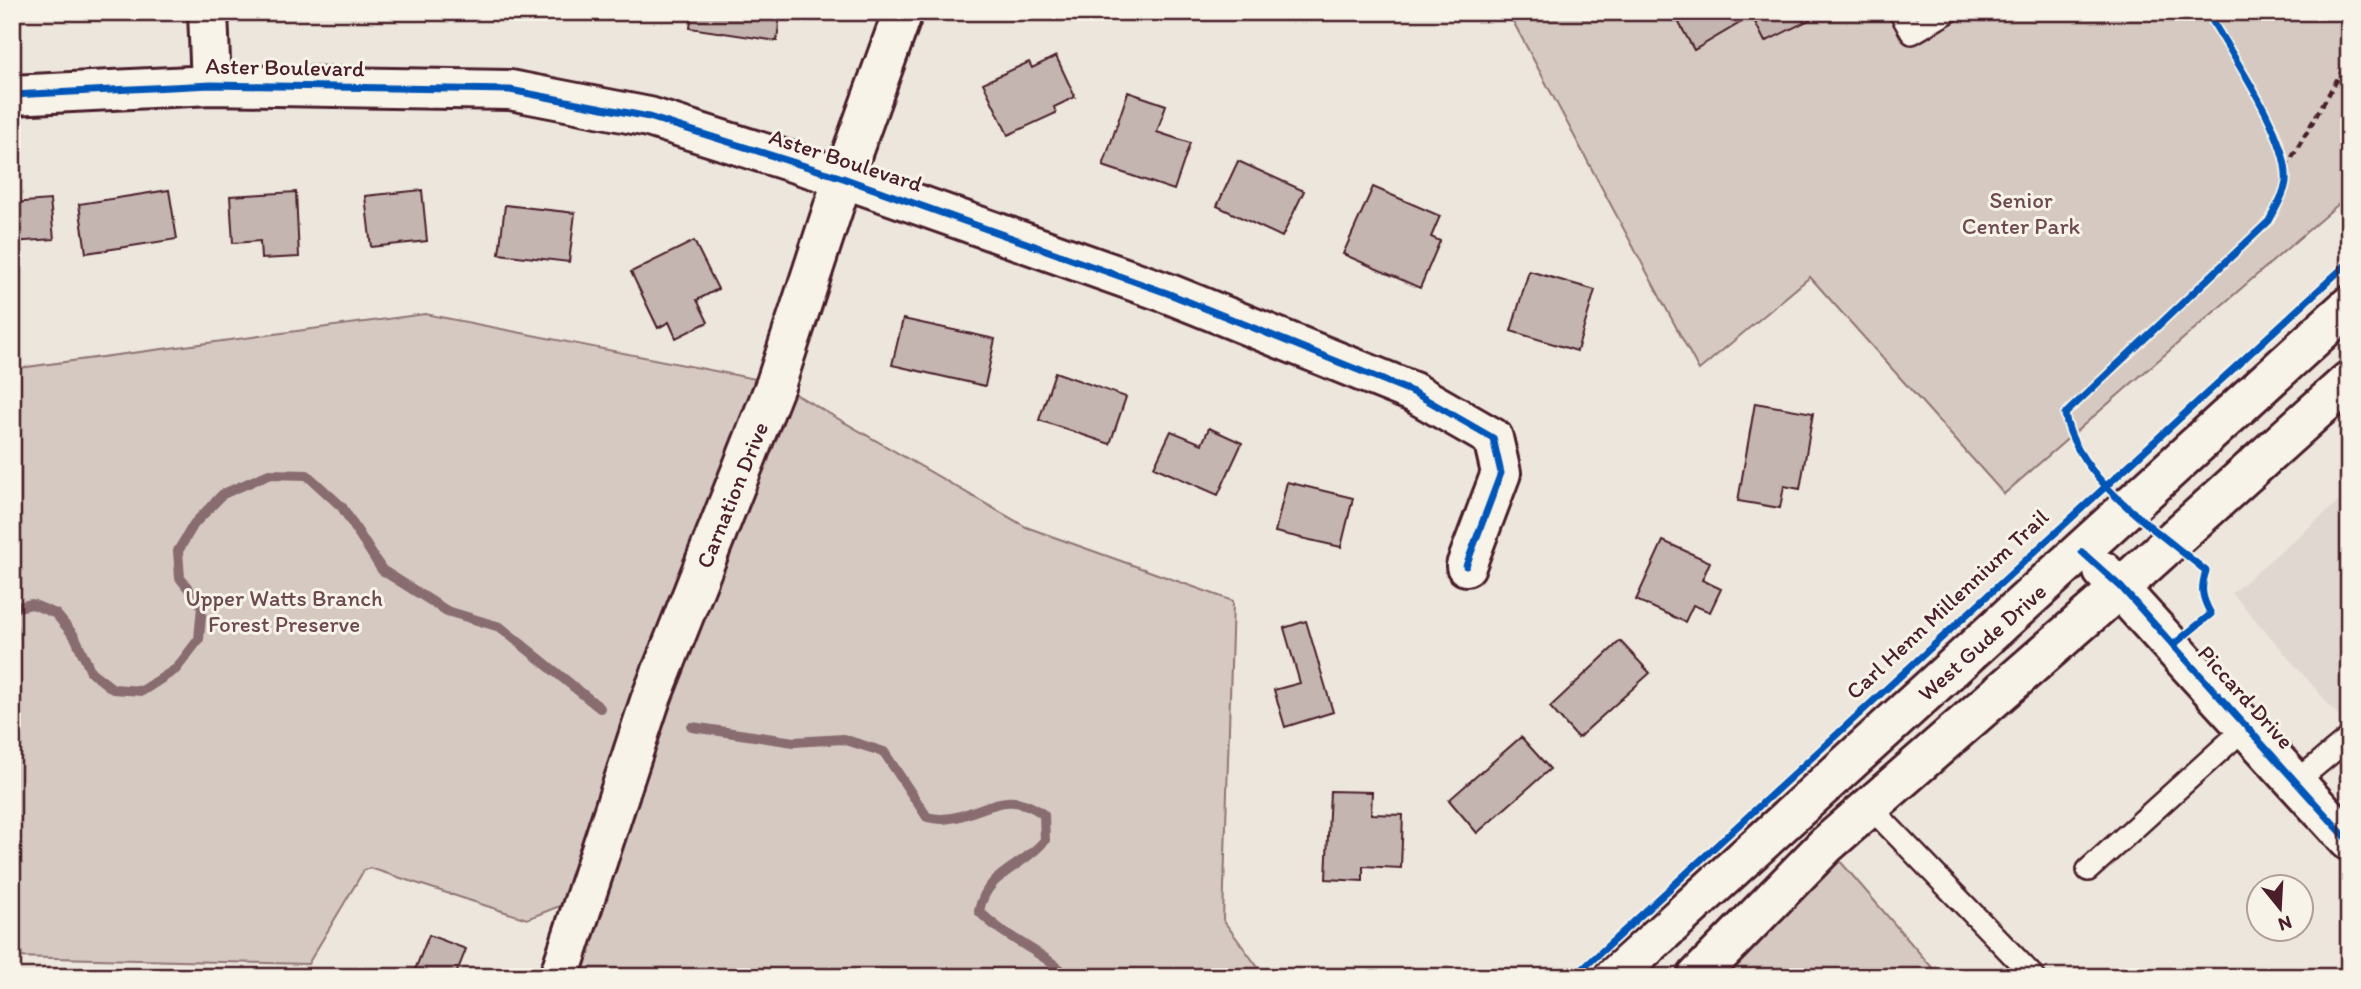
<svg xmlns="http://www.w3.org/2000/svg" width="2361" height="989" font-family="Itim,sans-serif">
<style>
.built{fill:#e0d7d0}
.green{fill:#d5c9c2;stroke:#907476;stroke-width:2}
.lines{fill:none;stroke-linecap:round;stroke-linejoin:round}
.stream{stroke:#896c6f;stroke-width:10}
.building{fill:#c4b5b0;stroke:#4a1f2b;stroke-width:2}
.lane-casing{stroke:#4a1f2b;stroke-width:26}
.street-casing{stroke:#4a1f2b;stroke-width:44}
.secondary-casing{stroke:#4a1f2b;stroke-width:44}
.path{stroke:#4a1f2b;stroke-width:4.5;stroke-dasharray:7 5;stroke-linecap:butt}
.lane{stroke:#f7f3e8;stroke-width:21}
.street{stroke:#f7f3e8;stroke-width:38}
.secondary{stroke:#f7f3e8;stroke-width:38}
.cycleway-casing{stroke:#f7f3e8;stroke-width:11}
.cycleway{stroke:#0057b8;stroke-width:7}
.labels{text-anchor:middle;stroke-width:6;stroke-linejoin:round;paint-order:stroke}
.street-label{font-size:23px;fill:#4a1f2b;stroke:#f7f3e8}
.park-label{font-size:23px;fill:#6d4a51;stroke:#f7f3e8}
</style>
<rect width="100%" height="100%" fill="#ece6dd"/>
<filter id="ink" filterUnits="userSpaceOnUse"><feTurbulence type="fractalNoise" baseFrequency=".0143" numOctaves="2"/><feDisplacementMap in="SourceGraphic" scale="14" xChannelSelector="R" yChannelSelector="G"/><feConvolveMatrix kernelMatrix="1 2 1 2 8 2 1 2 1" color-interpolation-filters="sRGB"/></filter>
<g filter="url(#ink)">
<path class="built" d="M 2349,493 L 2349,727 L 2232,593 Z"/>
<path class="green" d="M 1508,12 L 2349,12 L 2349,195 L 2004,494 L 1810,277 L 1699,370 Z
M 425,314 L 776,383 L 1026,527 L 1233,601 L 1223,920 L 1265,977 L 559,977 L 585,896 L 527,919 L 370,868 L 364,870 L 308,964 L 12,957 L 12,369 Z
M 1826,845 L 1936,972 L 1936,977 L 1697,977 Z"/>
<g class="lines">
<path class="stream" d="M 12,608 L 32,604 L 56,614 L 75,637 L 91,672 L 113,689 L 142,691 L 176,669 L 199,639 L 202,606 L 180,578 L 178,551 L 194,524 L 223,494 L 269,474 L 307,475 L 342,507 L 382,570 L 447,611 L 500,627 L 600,708
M 692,727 L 794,742 L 843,739 L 884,752 L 927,817 C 971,829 1000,779 1044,815 L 1045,840 C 1023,868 987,871 979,911 C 1004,938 1041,950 1069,977"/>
</g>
<path class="building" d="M 692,12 L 780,12 L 777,41 L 690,28 Z
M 1673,12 L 1822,12 L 1823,13 L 1765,42 L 1752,16 L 1694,50 Z
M 1056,56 L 1075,97 L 1054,107 L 1056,113 L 1008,135 L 983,83 L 1029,62 L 1032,68 Z
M 1128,92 L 1166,105 L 1157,132 L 1190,143 L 1174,190 L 1103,166 Z
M 1238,161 L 1304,191 L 1282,237 L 1217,206 Z
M 1373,187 L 1440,216 L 1431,237 L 1440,241 L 1420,288 L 1343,254 Z
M 169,190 L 177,239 L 86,253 L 79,204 Z
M 422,190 L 427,241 L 371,247 L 365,196 Z
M 296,192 L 299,257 L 261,259 L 260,241 L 233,243 L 230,196 Z
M 50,200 L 54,239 L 12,242 L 12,203 Z
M 505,205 L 575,213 L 569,262 L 499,254 Z
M 694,241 L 718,289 L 697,300 L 708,322 L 676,338 L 669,322 L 658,328 L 631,272 Z
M 1529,271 L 1595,290 L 1577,351 L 1511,331 Z
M 903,319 L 995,339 L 985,386 L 892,365 Z
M 1055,372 L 1126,397 L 1110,444 L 1039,420 Z
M 1755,403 L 1813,413 L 1800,489 L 1784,486 L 1780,508 L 1738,501 Z
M 1209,428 L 1242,443 L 1218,495 L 1154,467 L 1171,431 L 1202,444 Z
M 1287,482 L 1353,498 L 1341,547 L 1275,532 Z
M 1663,541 L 1710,562 L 1702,580 L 1721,589 L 1710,612 L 1693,605 L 1685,622 L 1636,600 Z
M 1306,621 L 1333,712 L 1285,727 L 1274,690 L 1300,683 L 1284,628 Z
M 1620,641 L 1650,673 L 1578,738 L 1550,707 Z
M 1521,737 L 1550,769 L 1477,833 L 1449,800 Z
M 1330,791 L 1372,792 L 1371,814 L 1403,815 L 1401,868 L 1363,866 L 1363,881 L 1326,879 Z
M 429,935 L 466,949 L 455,977 L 412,977 Z"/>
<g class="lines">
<defs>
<path id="lane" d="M 1900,12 L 1912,33 L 1948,12
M 2296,782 L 2349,738
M 1870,807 L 2034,977
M 2088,870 L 2247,726"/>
<path id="street" d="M 208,12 L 211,85
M 12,95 L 211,85 L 510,90 L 649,117 L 843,178 L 1167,293 L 1413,392 L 1493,438 L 1501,473 L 1466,566
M 559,977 L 650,701 L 776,383 L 843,178 L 903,12"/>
<path id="secondary" d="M 2103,571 L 2349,841
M 1614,977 L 2349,306
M 1697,977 L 1826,845 L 2121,587 L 2349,381"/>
</defs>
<use href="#lane" class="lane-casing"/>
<use href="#street" class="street-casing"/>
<use href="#secondary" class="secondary-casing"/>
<path class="path" d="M 2286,168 L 2349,59"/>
<use href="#lane" class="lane"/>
<use href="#street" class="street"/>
<use href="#secondary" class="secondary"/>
<defs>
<path id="cycleway" d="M 12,95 L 211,85 L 510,90 L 649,117 L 843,178 L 1167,293 L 1413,392 L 1493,438 L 1501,473 L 1466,566
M 2082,552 L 2121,587 L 2349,841
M 2173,645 L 2211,614 C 2202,598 2200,589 2206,571 C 2157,530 2076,479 2065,414 L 2269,221 C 2275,209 2284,196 2286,182 C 2290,138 2230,52 2207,12
M 1574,977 L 2349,262"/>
</defs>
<use href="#cycleway" class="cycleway-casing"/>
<use href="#cycleway" class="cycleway"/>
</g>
</g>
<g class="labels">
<g class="street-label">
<text transform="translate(285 67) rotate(1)" y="8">Aster Boulevard</text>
<text transform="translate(846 160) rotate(18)" y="8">Aster Boulevard</text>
<text transform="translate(732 495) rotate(-68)" y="8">Carnation Drive</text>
<text transform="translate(1947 604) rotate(-43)" y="8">Carl Henn Millennium Trail</text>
<text transform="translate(1982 642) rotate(-42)" y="8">West Gude Drive</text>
<text transform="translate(2246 697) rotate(48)" y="8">Piccard Drive</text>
</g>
<g class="park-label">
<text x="2021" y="208">Senior<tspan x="2021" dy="26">Center Park</tspan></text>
<text x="284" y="606">Upper Watts Branch<tspan x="284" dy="26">Forest Preserve</tspan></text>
</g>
</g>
<rect width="2361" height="989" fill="none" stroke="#f7f3e8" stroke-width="42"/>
<rect x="21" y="21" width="2319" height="947" fill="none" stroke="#4a1f2b" stroke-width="2.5" filter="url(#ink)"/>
<g transform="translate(2280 908) rotate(162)"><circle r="33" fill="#f7f3e8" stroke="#b29e9c" stroke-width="2"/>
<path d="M0-5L12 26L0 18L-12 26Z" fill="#4a1f2b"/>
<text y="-10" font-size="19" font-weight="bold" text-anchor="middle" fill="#4a1f2b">N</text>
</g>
</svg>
